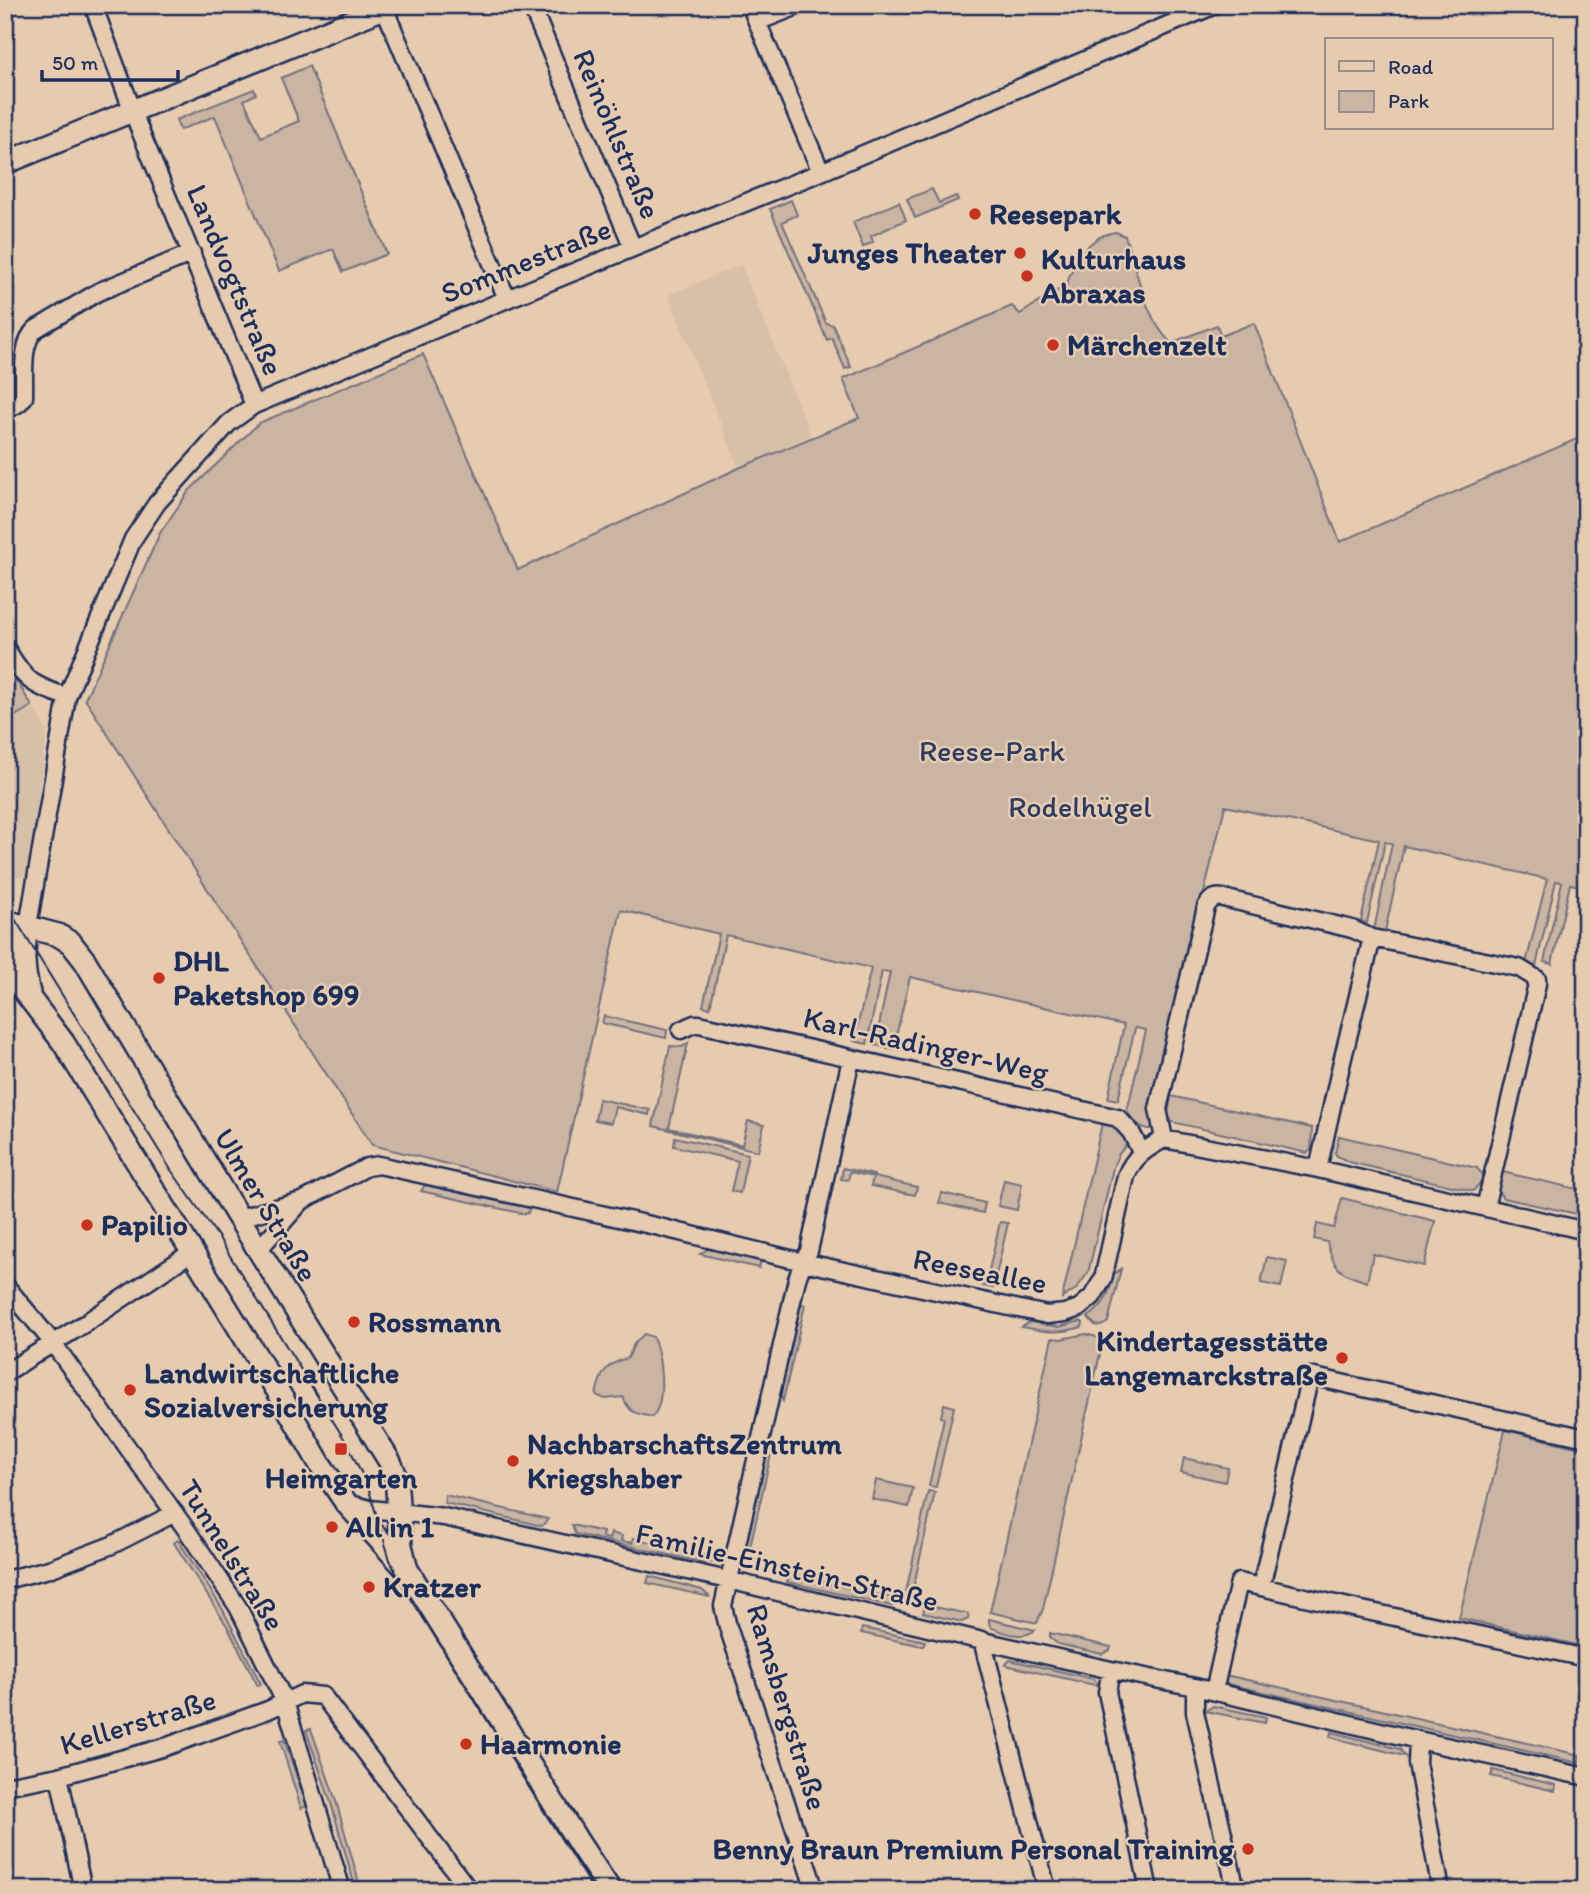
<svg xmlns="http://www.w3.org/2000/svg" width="1591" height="1895" font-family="Itim,sans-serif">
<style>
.built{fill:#d8bfa8}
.green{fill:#cab4a2;stroke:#727280;stroke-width:2}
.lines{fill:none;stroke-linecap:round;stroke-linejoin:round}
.minor-casing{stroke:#1b2f5e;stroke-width:21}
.tertiary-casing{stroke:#1b2f5e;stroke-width:26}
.minor{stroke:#e7cbae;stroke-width:16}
.tertiary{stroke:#e7cbae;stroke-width:21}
.tram{stroke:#1b2f5e;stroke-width:2}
.poi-dot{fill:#c8321e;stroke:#e7cbae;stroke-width:2.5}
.labels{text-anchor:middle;stroke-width:5;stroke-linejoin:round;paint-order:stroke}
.street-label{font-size:30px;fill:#1b2f5e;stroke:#e7cbae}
.poi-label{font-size:30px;font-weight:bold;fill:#1b2f5e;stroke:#e7cbae;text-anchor:start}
.park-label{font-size:30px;fill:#2c3c65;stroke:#e7cbae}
</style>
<rect width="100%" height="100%" fill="#e7cbae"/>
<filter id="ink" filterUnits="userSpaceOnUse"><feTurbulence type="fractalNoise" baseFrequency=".0143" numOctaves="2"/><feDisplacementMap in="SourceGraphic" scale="14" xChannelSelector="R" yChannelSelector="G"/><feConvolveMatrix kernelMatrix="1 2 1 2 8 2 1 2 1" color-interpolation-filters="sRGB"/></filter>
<g filter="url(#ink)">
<path class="built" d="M 741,265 L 812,438 L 739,468 L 668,295 Z
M 32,706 L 47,731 L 28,879 L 8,874 L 5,869 L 5,722 Z"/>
<path class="green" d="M 309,66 L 387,254 L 343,272 L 333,249 L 279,271 L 215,116 L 180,130 L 176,120 L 254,89 L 256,94 L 244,100 L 261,137 L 299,121 L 281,78 Z
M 932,189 L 939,203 L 956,196 L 958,200 L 915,218 L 907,199 Z
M 791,200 L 797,215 L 782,222 L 826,323 L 833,325 L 851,367 L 845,369 L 832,338 L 827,340 L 770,209 Z
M 899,202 L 906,220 L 871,236 L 873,242 L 863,247 L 853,222 Z
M 1116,232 L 1125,236 C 1138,271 1143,315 1171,343 L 1217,325 L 1221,336 L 1254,323 L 1340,542 L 1586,435 L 1586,887 L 1570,884 L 1552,964 L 1544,962 L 1562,882 L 1556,881 L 1536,966 L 1534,969 L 1527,965 L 1526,963 L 1547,879 L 1404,846 L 1385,931 L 1383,934 L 1375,934 L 1374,930 L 1392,843 L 1385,842 L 1367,923 L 1361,921 L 1379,840 L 1225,806 L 1170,1034 L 1153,1126 L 1150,1129 C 1142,1130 1130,1118 1127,1111 L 1146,1030 L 1135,1028 L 1118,1100 L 1108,1098 L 1124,1025 L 910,977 L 893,1049 L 875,1045 L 890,972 L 882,971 L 867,1044 L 854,1041 L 871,968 L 726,935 L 710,1008 L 703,1006 L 719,934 L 621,910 L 557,1192 L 372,1145 L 85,699 L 160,533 L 189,491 L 259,423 L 423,354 L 518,570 L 739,468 L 859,418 L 843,379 L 1012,306 L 1020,314 L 1067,284 C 1074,260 1090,235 1116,232 Z
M 5,662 L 32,706 L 5,722 Z
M 604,1016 L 667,1030 L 666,1038 L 602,1023 Z
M 688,1043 L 669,1128 L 742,1145 L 748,1121 L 764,1125 L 758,1151 L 653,1126 L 670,1046 L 682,1047 Z
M 1171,1096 L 1312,1128 L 1311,1150 L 1307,1153 L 1172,1122 L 1168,1114 Z
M 599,1099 L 650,1110 L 649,1115 L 615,1107 L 611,1123 L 595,1120 Z
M 1103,1119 L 1119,1129 L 1127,1144 L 1118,1155 L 1113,1168 L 1088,1273 L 1076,1289 L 1062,1298 Z
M 1339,1136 L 1477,1168 L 1482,1174 L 1482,1181 L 1473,1191 L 1349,1162 L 1337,1156 L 1335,1153 Z
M 675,1137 L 748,1154 L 740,1193 L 731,1191 L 738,1161 L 674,1146 Z
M 843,1168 L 874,1175 L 874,1177 L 917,1187 L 915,1195 L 871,1186 L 873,1177 L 850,1172 L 848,1180 L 841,1179 Z
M 1498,1171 L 1586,1191 L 1586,1216 L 1503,1198 C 1496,1191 1498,1180 1498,1171 Z
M 1004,1180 L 1022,1184 L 1017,1210 L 998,1206 Z
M 425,1185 L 519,1206 L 522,1204 L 530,1206 L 528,1213 L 525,1214 L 421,1191 Z
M 942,1193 L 985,1203 L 983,1213 L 939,1203 Z
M 1342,1198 L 1435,1221 L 1424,1266 L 1373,1254 L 1367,1282 C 1340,1273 1334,1271 1327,1242 L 1314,1239 L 1317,1224 L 1334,1228 Z
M 1000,1222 L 1008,1223 L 993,1288 L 983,1286 L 986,1283 Z
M 708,1249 L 761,1261 L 759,1268 L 700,1254 Z
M 1267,1257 L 1287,1261 L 1281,1287 L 1261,1283 Z
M 1121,1269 L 1108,1322 L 1101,1326 L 1095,1325 L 1088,1317 C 1104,1307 1110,1292 1114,1274 Z
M 799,1303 L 805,1305 L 783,1401 L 779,1393 Z
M 1081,1321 L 1083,1323 L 1082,1327 C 1059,1334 1045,1332 1022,1327 L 1030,1322 L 1059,1327 Z
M 644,1334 L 653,1337 C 661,1356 667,1402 652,1417 C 635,1413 630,1414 623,1397 L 605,1399 L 596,1395 C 600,1374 606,1363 628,1358 L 634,1344 Z
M 1086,1334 L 1100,1338 L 1102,1345 L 1043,1609 L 1037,1623 L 990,1612 L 1052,1338 L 1061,1339 Z
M 944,1404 L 954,1407 L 936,1487 L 929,1486 L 944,1418 L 941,1417 Z
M 1505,1430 L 1584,1449 L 1586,1451 L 1586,1647 L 1459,1618 Z
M 772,1450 L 750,1547 L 745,1546 L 750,1525 L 746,1519 L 749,1507 L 755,1503 L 765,1456 Z
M 1184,1458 L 1228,1468 L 1225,1482 L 1181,1472 Z
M 876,1480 L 913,1488 L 909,1507 L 872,1499 Z
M 928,1491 L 935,1492 L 912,1593 L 906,1592 Z
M 445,1495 L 548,1519 L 542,1526 L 445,1503 Z
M 572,1525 L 603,1532 L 602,1537 L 609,1539 L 611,1533 L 622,1536 L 621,1541 L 632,1543 L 633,1538 L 718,1558 L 712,1562 L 705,1563 L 575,1534 Z
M 178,1540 L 222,1608 L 261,1684 L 258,1686 L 227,1626 L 174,1543 Z
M 789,1574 L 894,1598 L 892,1606 L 787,1582 Z
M 649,1576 L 702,1590 L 710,1597 L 647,1583 Z
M 925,1605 L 969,1614 L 968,1619 L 962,1622 L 923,1613 Z
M 989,1619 L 1035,1630 C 1023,1640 1006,1633 992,1628 L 989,1624 Z
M 862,1628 L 925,1641 L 923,1646 L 861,1633 Z
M 1050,1633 L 1111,1647 L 1110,1650 L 1102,1654 L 1058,1644 L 1050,1638 Z
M 1010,1660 L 1094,1679 L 1099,1686 L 1005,1665 Z
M 1225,1675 L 1580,1755 L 1579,1763 L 1223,1683 Z
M 1213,1706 L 1266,1717 L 1265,1723 L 1205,1711 Z
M 311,1729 L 336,1801 L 361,1890 L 356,1890 L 331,1803 L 306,1730 Z
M 1331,1732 L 1400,1749 L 1405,1756 L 1330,1737 Z
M 284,1740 L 307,1806 L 301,1808 L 280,1741 Z
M 1493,1770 L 1556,1785 L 1555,1791 L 1491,1776 Z"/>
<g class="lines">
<defs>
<path id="minor" d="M 93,5 L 141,133 L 254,405
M 383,5 L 507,299
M 531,5 L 633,248
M 750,5 L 821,172
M 757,22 L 800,5
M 5,411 L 19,403 L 24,397 C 25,377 20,343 36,329 L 98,292 L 192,253
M 5,647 C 26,681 29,684 67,697
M 28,926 L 67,697 L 133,539 L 157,503 L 229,423 L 254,405 L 507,299 L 821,172 L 1215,5
M 681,1030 L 694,1024 L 699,1024 L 1118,1118 L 1131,1132 L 1141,1152
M 1164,1139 L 1158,1109 L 1206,907 C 1210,900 1214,896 1223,898 L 1352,929 L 1372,938
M 1318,1169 L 1340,1070 L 1372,938 L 1519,968 L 1537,979 L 1537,984 L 1485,1208
M 239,1218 L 302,1201 L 367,1167 L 379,1165 L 655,1226 L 803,1262 L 1047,1315 L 1065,1313 L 1079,1308 L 1092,1297 L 1103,1279 L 1126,1176 C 1134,1156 1146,1149 1164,1139 L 1318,1169 L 1586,1231
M 258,1250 L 301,1202
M 5,1285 L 53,1343 L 188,1532 L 238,1607 L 285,1702 L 342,1890
M 90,1320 L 192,1252
M 5,1373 L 84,1324
M 346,1503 L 370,1509 L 444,1517 L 728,1580 L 974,1639 L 1111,1670 L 1195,1687 L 1418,1740 L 1586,1777
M 5,1580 L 49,1569 L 112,1545 L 175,1513
M 1261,1587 L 1310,1376 L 1586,1438
M 982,1640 L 1047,1890
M 1111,1670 L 1107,1692 L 1149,1890
M 1195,1687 L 1195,1712 L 1236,1890
M 1214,1691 L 1239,1582 L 1362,1610 L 1586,1658
M 1418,1740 L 1417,1763 L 1441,1890
M 59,1776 L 83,1890
M 5,1786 L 59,1776 L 165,1747 L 268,1710 L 302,1694 L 323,1696 L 469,1890
M 815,1890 L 728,1627 L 723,1606 L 797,1279 L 803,1262 L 809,1251 L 851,1059"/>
<path id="tertiary" d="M 5,163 L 391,5
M 5,921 L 58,935 L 71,943 L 85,961 L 235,1212 L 390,1462 L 396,1476 L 401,1546 L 407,1569
M 28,926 C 22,950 23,969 29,993
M 5,966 L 63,1042 L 279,1393 L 320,1464 L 346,1503 L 408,1571 L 580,1845 L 610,1890"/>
</defs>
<use href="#minor" class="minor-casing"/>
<use href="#tertiary" class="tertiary-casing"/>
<use href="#minor" class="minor"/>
<use href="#tertiary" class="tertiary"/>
<path class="tram" d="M 5,903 L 171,1170 L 217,1235 L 348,1445 L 368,1487 L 390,1560 L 398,1577 L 593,1890"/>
</g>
</g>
<g class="poi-dot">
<circle cx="975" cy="214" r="7"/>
<circle cx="1020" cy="253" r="7"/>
<circle cx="1027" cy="276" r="7"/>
<circle cx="1053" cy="345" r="7"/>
<circle cx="159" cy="978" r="7"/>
<circle cx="87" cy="1225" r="7"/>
<circle cx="354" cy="1322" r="7"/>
<circle cx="1342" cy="1358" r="7"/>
<circle cx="130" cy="1390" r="7"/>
<rect x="334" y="1442" width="14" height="14" rx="3.5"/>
<circle cx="513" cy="1461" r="7"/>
<circle cx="332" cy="1527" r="7"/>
<circle cx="369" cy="1587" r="7"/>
<circle cx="466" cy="1744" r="7"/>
<circle cx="1248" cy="1849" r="7"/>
</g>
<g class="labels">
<g class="street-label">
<text transform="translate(617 134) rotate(67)" y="10">Reinöhlstraße</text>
<text transform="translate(526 261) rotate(-22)" y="10">Sommestraße</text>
<text transform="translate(235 280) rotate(67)" y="10">Landvogtstraße</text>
<text transform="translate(926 1045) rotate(13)" y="10">Karl-Radinger-Weg</text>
<text transform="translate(266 1205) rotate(59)" y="10">Ulmer Straße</text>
<text transform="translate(980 1271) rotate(11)" y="10">Reeseallee</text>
<text transform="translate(232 1555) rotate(58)" y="10">Tunnelstraße</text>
<text transform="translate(787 1567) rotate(13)" y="10">Familie-Einstein-Straße</text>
<text transform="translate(787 1707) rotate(73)" y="10">Ramsbergstraße</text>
<text transform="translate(138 1722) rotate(-17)" y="10">Kellerstraße</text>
</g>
<g class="poi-label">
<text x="989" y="224">Reesepark</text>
<text x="1006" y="263" text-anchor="end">Junges Theater</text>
<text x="1041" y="269">Kulturhaus<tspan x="1041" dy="34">Abraxas</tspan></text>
<text x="1067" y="355">Märchenzelt</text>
<text x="173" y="971">DHL<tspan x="173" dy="34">Paketshop 699</tspan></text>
<text x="101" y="1235">Papilio</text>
<text x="368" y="1332">Rossmann</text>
<text x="1328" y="1351" text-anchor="end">Kindertagesstätte<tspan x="1328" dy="34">Langemarckstraße</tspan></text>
<text x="144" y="1383">Landwirtschaftliche<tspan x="144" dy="34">Sozialversicherung</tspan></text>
<text x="527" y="1454">NachbarschaftsZentrum<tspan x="527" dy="34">Kriegshaber</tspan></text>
<text x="341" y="1488" text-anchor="middle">Heimgarten</text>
<text x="346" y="1537">All in 1</text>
<text x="383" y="1597">Kratzer</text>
<text x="480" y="1754">Haarmonie</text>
<text x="1234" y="1859" text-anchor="end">Benny Braun Premium Personal Training</text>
</g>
<g class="park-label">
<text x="992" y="761">Reese-Park</text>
<text x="1080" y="817">Rodelhügel</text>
</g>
</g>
<rect width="1591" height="1895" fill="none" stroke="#e7cbae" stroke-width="28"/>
<rect x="14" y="14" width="1563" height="1867" fill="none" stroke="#1b2f5e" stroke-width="2.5" filter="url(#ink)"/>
<rect x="1325" y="38" width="228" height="91" fill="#e7cbae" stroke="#958d8e" stroke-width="2"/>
<rect x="1339" y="61" width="35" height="10" fill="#e7cbae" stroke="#958d8e" stroke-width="2"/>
<text x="1388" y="74" font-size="21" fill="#1b2f5e">Road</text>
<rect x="1339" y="91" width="35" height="21" fill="#cab4a2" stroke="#958d8e" stroke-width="2"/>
<text x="1388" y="108" font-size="21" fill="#1b2f5e">Park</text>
<path d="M42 70v10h136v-10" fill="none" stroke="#1b2f5e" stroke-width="3.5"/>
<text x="52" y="70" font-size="21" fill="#1b2f5e" stroke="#e7cbae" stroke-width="5" paint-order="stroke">50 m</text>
</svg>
